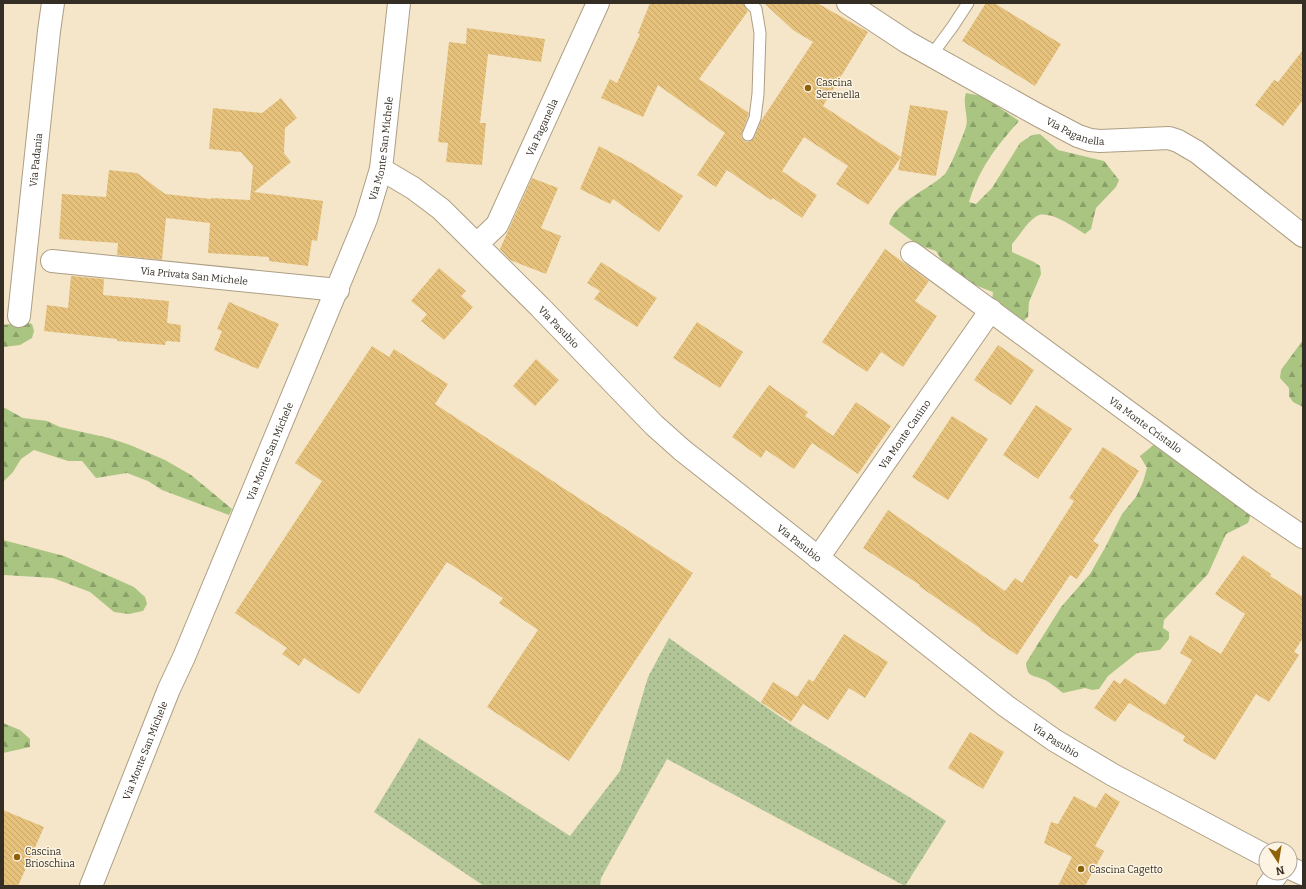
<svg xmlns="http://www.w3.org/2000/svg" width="1306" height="889" font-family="Bitter,serif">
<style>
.grass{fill:url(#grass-dots)}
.forest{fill:url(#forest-firs)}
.building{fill:url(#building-back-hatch)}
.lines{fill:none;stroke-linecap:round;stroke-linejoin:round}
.service-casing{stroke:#ad9e84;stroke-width:13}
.minor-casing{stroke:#ad9e84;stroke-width:24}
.service{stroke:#fff;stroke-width:11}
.minor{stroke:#fff;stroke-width:22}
.poi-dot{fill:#8f600a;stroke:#fdf4e3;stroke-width:1.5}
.labels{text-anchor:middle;stroke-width:3;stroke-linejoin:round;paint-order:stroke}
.poi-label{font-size:10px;fill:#342e24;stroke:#fdf4e3;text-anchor:start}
.street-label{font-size:10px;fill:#342e24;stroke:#fdf4e3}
</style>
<defs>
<pattern id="grass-dots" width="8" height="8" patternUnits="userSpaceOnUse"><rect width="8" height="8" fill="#b1c597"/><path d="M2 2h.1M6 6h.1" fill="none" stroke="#91a07b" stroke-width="1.8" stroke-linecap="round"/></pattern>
<pattern id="forest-firs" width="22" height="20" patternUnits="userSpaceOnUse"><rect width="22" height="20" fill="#a9c581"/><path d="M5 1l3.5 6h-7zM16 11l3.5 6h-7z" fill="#8aa069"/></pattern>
<pattern id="building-back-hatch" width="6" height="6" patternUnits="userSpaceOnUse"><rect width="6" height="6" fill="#e5c17b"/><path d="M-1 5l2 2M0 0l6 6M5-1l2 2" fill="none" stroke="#c5a66a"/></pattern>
</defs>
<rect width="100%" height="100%" fill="#f5e6ca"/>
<path class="grass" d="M 669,638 L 793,726 L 914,800 L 946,821 L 905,886 L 667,759 L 601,878 L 600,886 L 484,886 L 374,812 L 419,738 L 570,836 L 620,771 L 648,677 Z"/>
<path class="forest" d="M 966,93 L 982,96 L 1019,121 C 995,148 980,167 969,202 L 976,204 L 992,188 L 1020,143 L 1032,135 L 1040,134 L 1058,150 L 1104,161 L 1119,180 L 1116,187 L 1096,208 L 1091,229 L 1085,234 C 1075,228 1049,209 1037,216 C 1027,222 1020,235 1012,244 L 1012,252 L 1034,262 L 1040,266 L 1041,274 L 1029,302 L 1028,317 L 1016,327 L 991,310 L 993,292 L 972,284 L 943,277 L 943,262 L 936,251 L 918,245 L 889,224 C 895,202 929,189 944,175 C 949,171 963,136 966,127 C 969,116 962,105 966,93 Z
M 24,322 L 32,324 L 34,331 L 32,338 L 20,345 L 3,347 L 3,325 Z
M 1303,340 L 1303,407 L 1293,402 L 1289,396 L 1289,388 L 1280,378 L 1281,370 Z
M 3,407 L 23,418 L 47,421 L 60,427 L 109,438 L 130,445 L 165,460 L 191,475 L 232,509 L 229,515 L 162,490 L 148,481 L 127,473 L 96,478 L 82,461 L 68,461 L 34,450 L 21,459 L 13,472 L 3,482 Z
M 1156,443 L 1247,503 L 1250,517 L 1248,523 L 1226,534 L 1208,574 L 1164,620 L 1163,628 L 1169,632 L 1169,639 L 1160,650 L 1137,653 L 1108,676 L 1099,689 L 1092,690 L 1085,688 L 1063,693 C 1058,689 1051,683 1045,680 C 1034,675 1027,678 1026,663 L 1061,607 L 1090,574 L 1106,546 L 1122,514 L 1136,497 L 1143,482 L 1147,468 L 1140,456 Z
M 3,540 L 64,556 L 134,587 L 145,597 L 147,604 L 143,611 L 129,614 L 114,612 L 90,592 L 53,578 L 4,575 L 3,574 Z
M 3,723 L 20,730 L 30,739 L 30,747 L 3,753 Z"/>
<path class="building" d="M 650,3 L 743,3 L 748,11 L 699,79 L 749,113 L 741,136 L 743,140 L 746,142 L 749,142 L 754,138 L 761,121 L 813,42 L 793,30 L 764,3 L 817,3 L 868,32 L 823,106 L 901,157 L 910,105 L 948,111 L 936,176 L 898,170 L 901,157 L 868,205 L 836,184 L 848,166 L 804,137 L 782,171 L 817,195 L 802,218 L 773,198 L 771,200 L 727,170 L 716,187 L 697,175 L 725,133 L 658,85 L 643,117 L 601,98 L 610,79 L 617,83 L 640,34 L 638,33 Z
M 986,3 L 994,3 L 1061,44 L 1035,86 L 962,41 Z
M 467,28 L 545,39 L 541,62 L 488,54 L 480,123 L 486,123 L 482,165 L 446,162 L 448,143 L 438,142 L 449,42 L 466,44 Z
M 1303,50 L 1303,100 L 1283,126 L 1255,105 L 1274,80 L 1278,82 Z
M 281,98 L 297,118 L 285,128 L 284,153 L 291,162 L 254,192 L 323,201 L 317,241 L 312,240 L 308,266 L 269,261 L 269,257 L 208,253 L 210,223 L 166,218 L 162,260 L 117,255 L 118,243 L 59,239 L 62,194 L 106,197 L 109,170 L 137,173 L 165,194 L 211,199 L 211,198 L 250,200 L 253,166 L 241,152 L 209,149 L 213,108 L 262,113 Z
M 599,146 L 633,164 L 683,196 L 659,232 L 613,199 L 610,204 L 580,189 Z
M 532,178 L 558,188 L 541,228 L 561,236 L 546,274 L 510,260 L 500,249 Z
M 885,249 L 929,281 L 915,301 L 937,316 L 903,367 L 881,352 L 867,372 L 822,342 Z
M 601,262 L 657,298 L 637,327 L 594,299 L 600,291 L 587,283 Z
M 439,268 L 466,291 L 461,296 L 473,307 L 444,340 L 421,321 L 427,314 L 411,301 Z
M 71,276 L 104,279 L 103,295 L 169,301 L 167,323 L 181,325 L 180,342 L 166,341 L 165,345 L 117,341 L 117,339 L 44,331 L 47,305 L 68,308 Z
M 229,302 L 279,324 L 258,369 L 214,350 L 222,331 L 217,329 Z
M 697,322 L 743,352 L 720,388 L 673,358 Z
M 998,345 L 1034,370 L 1011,405 L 974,380 Z
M 372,346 L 389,357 L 394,349 L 448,384 L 435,404 L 693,573 L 569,761 L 487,707 L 538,630 L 499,603 L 503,598 L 447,562 L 359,694 L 304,658 L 299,666 L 282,654 L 287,648 L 235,613 L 322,481 L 295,463 Z
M 536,359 L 559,380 L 535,406 L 513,386 Z
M 769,385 L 808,412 L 805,416 L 833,436 L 856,402 L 891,426 L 858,474 L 812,443 L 794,469 L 766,450 L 761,458 L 732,437 Z
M 1036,405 L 1072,429 L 1038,479 L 1003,455 Z
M 952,416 L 988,439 L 948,500 L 912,477 Z
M 1103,447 L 1139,471 L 1093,541 L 1099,545 L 1077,579 L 1070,575 L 1017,655 L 980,630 L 981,629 L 919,586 L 920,585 L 863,548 L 888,510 L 1005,591 L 1015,578 L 1022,583 L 1074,501 L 1069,498 Z
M 1243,555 L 1271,574 L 1270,576 L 1303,597 L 1303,638 L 1294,652 L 1299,655 L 1269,702 L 1256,694 L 1215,760 L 1183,741 L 1185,736 L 1129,703 L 1115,722 L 1094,708 L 1114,680 L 1120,684 L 1125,678 L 1165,705 L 1192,660 L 1180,653 L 1190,635 L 1221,654 L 1245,614 L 1215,594 Z
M 844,634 L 888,662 L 865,698 L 849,688 L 828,720 L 803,704 L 791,722 L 761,702 L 773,682 L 797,697 L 809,679 L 813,682 Z
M 970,732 L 1004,752 L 983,789 L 948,768 Z
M 1105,793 L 1120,802 L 1095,846 L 1104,851 L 1085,886 L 1058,886 L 1072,857 L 1044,843 L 1051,822 L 1058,824 L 1074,796 L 1096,808 Z
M 3,810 L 44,827 L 18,886 L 3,886 Z"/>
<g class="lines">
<defs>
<path id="service" d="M 931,56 L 953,26 L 968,3
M 748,135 L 755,118 L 758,94 L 760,33 L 756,9 L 750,3"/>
<g id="minor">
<path id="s1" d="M 848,3 L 907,42 L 1036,114 L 1078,136 L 1090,140 L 1100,141 L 1169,138 L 1178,141 L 1197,152 L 1303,236"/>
<path id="s2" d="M 381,169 L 413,188 L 441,209 L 540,307 L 654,425 L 682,450 L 1006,706 L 1054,740 L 1113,775 L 1266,856"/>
<path id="s3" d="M 477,244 L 497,225 L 598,3"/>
<path id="s4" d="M 912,253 L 1251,502 L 1303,537"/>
<path id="s5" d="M 52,261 L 338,290"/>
<path id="s6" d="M 19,316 L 49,31 L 53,3"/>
<path id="s7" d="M 818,558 L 991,310"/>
<path d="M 1290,868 L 1303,874"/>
<path id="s8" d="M 91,886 L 169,689 L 184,657 L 366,219 L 381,169 L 399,3"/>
<path d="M 1268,886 L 1278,873"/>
</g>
</defs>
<use href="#service" class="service-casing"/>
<use href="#minor" class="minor-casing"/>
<use href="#service" class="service"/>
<use href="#minor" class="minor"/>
</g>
<g class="poi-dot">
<circle cx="808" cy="88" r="4"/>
<circle cx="17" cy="857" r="4"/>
<circle cx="1081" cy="869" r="4"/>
</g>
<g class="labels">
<g class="poi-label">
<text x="816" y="86">Cascina<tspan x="816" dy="12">Serenella</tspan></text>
<text x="25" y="855">Cascina<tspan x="25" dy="12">Brioschina</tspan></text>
<text x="1089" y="873">Cascina Cagetto</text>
</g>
<g class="street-label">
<text dy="4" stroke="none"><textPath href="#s3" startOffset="135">Via Paganella</textPath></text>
<text dy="4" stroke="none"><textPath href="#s1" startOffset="262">Via Paganella</textPath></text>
<text dy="4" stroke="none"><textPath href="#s8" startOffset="794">Via Monte San Michele</textPath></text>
<text dy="4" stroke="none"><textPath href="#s6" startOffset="157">Via Padania</textPath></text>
<text dy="4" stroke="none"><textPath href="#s5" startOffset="143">Via Privata San Michele</textPath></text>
<text dy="4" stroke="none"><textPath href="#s2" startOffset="239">Via Pasubio</textPath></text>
<text dy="4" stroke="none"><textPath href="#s4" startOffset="290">Via Monte Cristallo</textPath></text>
<text dy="4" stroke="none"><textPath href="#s7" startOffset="151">Via Monte Canino</textPath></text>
<text dy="4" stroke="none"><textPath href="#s8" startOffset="470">Via Monte San Michele</textPath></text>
<text dy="4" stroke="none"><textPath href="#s2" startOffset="563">Via Pasubio</textPath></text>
<text dy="4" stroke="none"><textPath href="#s2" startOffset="887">Via Pasubio</textPath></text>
<text dy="4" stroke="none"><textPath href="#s8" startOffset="146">Via Monte San Michele</textPath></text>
</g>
</g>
<rect width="1306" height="889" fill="none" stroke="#342e24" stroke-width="8"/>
<g transform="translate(1278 861) rotate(168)"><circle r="19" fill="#fdf4e3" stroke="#ada597"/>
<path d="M0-3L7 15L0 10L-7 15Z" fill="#8f600a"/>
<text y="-6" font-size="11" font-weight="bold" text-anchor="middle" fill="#342e24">N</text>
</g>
</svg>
